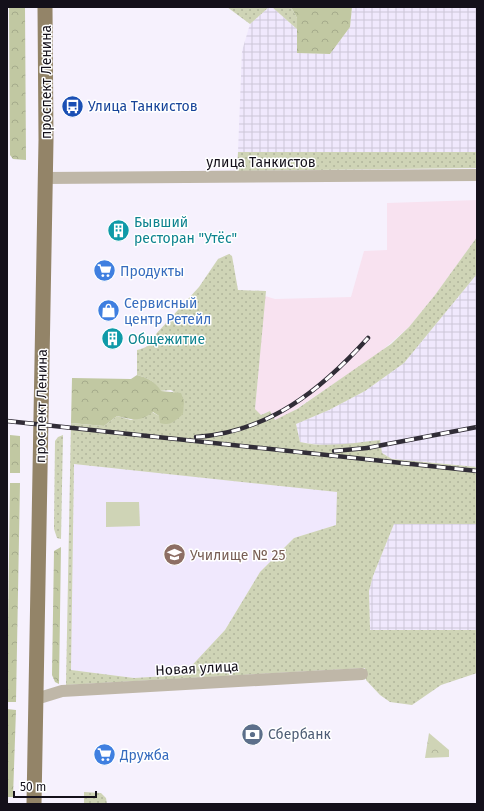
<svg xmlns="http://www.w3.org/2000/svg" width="484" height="811" font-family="'Fira Sans',sans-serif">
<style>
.commercial{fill:#f8e2f0}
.industrial{fill:url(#industrial-grid)}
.built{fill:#f0e8fd}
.grass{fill:url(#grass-dots);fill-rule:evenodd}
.forest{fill:url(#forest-crowns)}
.park{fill:url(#park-crowns)}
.pitch{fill:#cfd4b6}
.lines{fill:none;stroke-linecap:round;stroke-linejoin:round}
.minor{stroke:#bfb7a8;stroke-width:12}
.major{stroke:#938468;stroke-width:15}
.rail-casing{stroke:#312d37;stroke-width:4.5}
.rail{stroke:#fff;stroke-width:3;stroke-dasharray:9;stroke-linecap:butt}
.labels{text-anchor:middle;stroke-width:3;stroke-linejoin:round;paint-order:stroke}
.street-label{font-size:14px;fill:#14101a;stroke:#fff}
.transit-label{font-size:14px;fill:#164399;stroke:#fff;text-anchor:start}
.culture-label{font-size:14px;fill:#0d838f;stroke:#fff;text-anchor:start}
.shop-label{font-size:14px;fill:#366cbe;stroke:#fff;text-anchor:start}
.education-label{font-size:14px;fill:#785e54;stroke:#fff;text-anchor:start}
.service-label{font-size:14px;fill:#4e5e75;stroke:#fff;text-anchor:start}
</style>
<defs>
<pattern id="industrial-grid" width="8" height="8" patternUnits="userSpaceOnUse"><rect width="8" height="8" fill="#f0e8fd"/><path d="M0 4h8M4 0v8" fill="none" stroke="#cdc6d8"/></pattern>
<pattern id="grass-dots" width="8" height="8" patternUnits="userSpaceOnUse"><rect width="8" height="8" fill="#cfd4b6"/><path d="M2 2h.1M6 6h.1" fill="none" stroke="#b1b59c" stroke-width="1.8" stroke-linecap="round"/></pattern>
<pattern id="forest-crowns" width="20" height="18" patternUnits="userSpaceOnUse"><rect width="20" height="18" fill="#c1c8a2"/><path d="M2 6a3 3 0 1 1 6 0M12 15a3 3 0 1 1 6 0" fill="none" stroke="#a5ab8b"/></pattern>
<pattern id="park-crowns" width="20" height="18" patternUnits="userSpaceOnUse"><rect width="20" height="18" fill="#cfd4b6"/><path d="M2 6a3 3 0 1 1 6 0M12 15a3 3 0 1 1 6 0" fill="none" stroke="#b1b59c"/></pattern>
</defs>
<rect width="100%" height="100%" fill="#f6f1fd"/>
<path class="commercial" d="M 477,200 L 477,237 L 435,295 L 409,327 L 378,354 L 287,415 L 275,420 L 270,411 L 260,415 L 255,409 L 265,296 L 275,299 L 351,297 L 364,251 L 387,250 L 387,203 Z"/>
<path class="industrial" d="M 269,7 L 272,7 L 298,30 L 297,53 L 330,54 L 350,27 L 352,7 L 386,7 L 394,10 L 396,7 L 477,7 L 477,152 L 238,152 L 242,51 L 250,24 Z
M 477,274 L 477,467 L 392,459 L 382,453 L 300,442 L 296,424 L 329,410 L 365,391 L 404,363 Z
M 394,524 L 477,524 L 477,630 L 370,630 L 369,591 L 373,576 Z"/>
<path class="built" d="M 74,464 L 338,492 L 336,525 L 294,538 L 260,572 L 225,630 L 183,675 L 134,678 L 71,670 Z"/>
<path class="grass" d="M 227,7 L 269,7 L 250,24 Z
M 272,7 L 291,7 L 297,18 L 298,30 Z
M 238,152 L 477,152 L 477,168 L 237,171 Z
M 477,237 L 477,274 L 404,363 L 365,391 L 329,410 L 296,424 L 300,442 C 326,448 353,443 380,440 L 382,453 L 392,459 L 477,467 L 477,524 L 394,524 L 373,576 L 369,591 L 370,630 L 477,630 L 477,673 L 441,685 L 412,705 L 390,702 L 380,695 L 366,680 L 365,668 L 66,685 L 71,423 L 104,426 L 117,416 L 131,420 L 152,412 L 159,416 L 175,393 L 171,390 L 160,391 C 155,381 148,378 137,375 L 137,350 C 148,347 152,345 156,334 L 199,287 L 218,259 L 229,254 L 232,256 L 238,290 L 266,291 L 255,409 L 261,415 L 270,411 L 275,420 L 297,409 L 391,344 L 409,327 L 435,295 ZM 74,464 L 337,492 L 336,525 L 294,538 L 260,572 L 225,630 L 183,675 L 134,678 L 71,670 Z
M 63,435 L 61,539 L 57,538 L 54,529 L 55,441 L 58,437 Z
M 84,792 L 101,793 L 106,798 L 107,804 L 84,804 Z"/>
<path class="forest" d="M 9,7 L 25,7 L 26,160 L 13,159 L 10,155 Z
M 291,7 L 352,7 L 350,27 L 330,54 L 297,53 L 297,18 Z
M 137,375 C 148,378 155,381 161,391 L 181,393 L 184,401 L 183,414 C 175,421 171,426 160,423 L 159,416 L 153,412 C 139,422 133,420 117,416 L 104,426 L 71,423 L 72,378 L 131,379 Z
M 10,435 L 20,436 L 20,473 L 10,473 Z
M 10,483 L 20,483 L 16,702 L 7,702 Z
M 61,547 L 59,684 L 55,682 L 52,675 L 54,551 Z
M 7,709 L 16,710 L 13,797 L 7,797 Z"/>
<path class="park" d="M 429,733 L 449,750 L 449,757 L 425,758 Z"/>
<path class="pitch" d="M 106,502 L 139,502 L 140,526 L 106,527 Z"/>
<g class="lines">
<path class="minor" d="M 45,178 L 477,175
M 36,699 L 62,691 L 362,674"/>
<path class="major" d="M 34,804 L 46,140 L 45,7"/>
<defs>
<path id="rail" d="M 7,421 L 477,471
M 196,437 C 269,432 321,390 368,338
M 334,451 L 367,448 L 477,427"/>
</defs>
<use href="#rail" class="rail-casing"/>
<use href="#rail" class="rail"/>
</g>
<defs>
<symbol id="bus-disc" viewBox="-11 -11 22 22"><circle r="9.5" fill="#1a4fb4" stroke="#fff"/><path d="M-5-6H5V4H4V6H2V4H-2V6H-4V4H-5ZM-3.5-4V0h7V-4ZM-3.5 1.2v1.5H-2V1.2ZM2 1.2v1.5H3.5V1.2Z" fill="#fff"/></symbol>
<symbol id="building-disc" viewBox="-11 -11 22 22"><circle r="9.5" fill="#0f9aa8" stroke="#fff"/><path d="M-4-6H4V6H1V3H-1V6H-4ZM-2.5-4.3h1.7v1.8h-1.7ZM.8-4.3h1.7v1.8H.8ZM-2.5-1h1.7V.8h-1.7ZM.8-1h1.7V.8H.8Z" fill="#fff"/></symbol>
<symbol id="supermarket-disc" viewBox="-11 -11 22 22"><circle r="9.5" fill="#3f7fe0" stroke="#fff"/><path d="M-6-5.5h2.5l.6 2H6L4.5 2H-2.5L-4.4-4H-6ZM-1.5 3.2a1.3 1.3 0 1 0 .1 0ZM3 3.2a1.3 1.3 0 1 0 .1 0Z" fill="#fff"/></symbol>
<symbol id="shop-disc" viewBox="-11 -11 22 22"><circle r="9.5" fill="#3f7fe0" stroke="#fff"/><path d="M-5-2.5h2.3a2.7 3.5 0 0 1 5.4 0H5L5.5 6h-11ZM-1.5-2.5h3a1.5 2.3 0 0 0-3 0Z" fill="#fff"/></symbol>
<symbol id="university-disc" viewBox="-11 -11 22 22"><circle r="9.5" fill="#8d6e63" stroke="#fff"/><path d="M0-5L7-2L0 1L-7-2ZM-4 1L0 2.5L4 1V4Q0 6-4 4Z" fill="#fff"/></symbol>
<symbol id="bank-disc" viewBox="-11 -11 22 22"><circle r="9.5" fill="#5c6f8a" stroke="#fff"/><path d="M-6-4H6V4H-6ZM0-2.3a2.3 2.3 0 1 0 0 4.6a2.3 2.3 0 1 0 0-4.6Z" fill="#fff"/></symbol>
</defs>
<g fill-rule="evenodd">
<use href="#bus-disc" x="60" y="94" width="25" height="25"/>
<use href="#building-disc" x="106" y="218" width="25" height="25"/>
<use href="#supermarket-disc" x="92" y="258" width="25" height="25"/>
<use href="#shop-disc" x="96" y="298" width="25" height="25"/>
<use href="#building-disc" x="100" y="326" width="25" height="25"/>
<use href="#university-disc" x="162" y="542" width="25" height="25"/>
<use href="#bank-disc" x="240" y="722" width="25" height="25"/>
<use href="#supermarket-disc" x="92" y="742" width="25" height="25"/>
</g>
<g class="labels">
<g class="street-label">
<text transform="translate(46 82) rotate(-90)" y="5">проспект Ленина</text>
<text x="261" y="167">улица Танкистов</text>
<text transform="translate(41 406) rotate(-89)" y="5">проспект Ленина</text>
<text transform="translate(197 668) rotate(-3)" y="5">Новая улица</text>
</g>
<g class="transit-label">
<text x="88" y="111">Улица Танкистов</text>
</g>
<g class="culture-label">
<text x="134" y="227">Бывший<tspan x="134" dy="16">ресторан "Утёс"</tspan></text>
<text x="128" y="344">Общежитие</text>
</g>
<g class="shop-label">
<text x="120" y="276">Продукты</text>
<text x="124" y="308">Сервисный<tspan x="124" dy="16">центр Ретейл</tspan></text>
<text x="120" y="760">Дружба</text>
</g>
<g class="education-label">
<text x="190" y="560">Училище № 25</text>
</g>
<g class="service-label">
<text x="268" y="739">Сбербанк</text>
</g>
</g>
<rect width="484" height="811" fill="none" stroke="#14101a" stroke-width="16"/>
<path d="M14 791v6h82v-6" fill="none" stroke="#14101a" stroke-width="2"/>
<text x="20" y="791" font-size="12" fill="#14101a" stroke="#ffffff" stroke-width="3" paint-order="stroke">50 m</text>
</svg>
